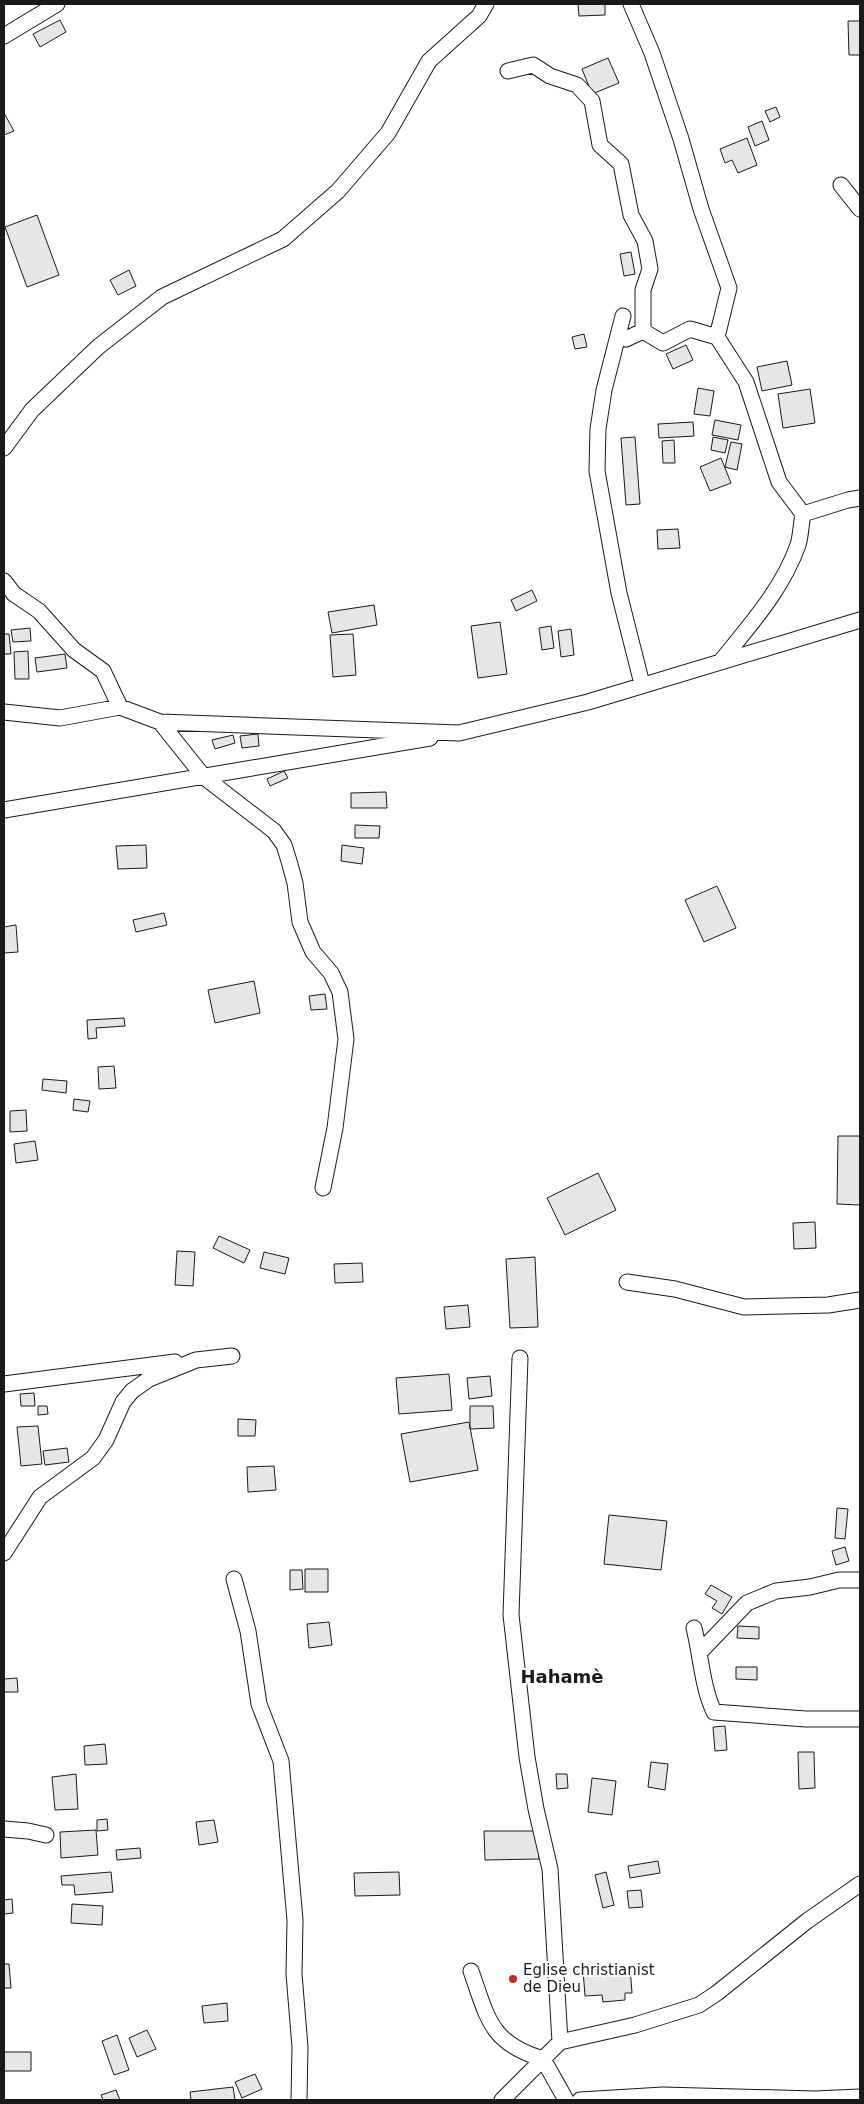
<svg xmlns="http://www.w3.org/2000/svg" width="864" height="2104" font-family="'DejaVu Sans',sans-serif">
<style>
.building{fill:#e6e6e6;stroke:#1a1a1a}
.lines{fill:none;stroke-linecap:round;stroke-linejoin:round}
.minor-casing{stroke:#1a1a1a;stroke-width:17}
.minor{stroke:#fff;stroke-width:15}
.poi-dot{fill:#c62828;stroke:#fff;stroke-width:2}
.labels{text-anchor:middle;stroke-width:4;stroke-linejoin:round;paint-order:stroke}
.poi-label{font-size:15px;fill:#1a1a1a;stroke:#fff;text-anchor:start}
.quarter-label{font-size:18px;font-weight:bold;fill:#1a1a1a;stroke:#fff}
</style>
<rect width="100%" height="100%" fill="#fff"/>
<path class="building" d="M 578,4 L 605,4 L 605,15 L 579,16 Z
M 60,20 L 66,32 L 40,47 L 33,34 Z
M 848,21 L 860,21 L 860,55 L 849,55 Z
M 608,58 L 619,83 L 592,94 L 582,69 Z
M 776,107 L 780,117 L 770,122 L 765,111 Z
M 4,113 L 14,131 L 4,135 Z
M 762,121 L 769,140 L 755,146 L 748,127 Z
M 747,138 L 757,165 L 738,173 L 732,160 L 725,163 L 720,149 Z
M 37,215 L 59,275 L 27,287 L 5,227 Z
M 631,252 L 635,274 L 624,276 L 620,254 Z
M 129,270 L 136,286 L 118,295 L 110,280 Z
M 584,334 L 587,347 L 575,349 L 572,337 Z
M 686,345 L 693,360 L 673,369 L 666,354 Z
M 787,361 L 792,385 L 762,391 L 757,367 Z
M 698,388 L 714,391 L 710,416 L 694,414 Z
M 810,389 L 815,423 L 783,428 L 778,394 Z
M 715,420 L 741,425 L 738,440 L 712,435 Z
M 693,422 L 694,436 L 659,438 L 658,424 Z
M 635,437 L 640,504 L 626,505 L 621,438 Z
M 713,437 L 728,440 L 725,453 L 711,450 Z
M 674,440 L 675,463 L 663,463 L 662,441 Z
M 731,442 L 742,444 L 737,470 L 725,467 Z
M 721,458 L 731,483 L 710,491 L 700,467 Z
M 678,529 L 680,548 L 658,549 L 657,530 Z
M 532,590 L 537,601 L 516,611 L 511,600 Z
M 374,605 L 377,625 L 332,633 L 328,612 Z
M 500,622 L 507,674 L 478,678 L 471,626 Z
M 551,626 L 554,648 L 542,650 L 539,628 Z
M 30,628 L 31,641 L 13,642 L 11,630 Z
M 571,629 L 574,655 L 561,657 L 558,631 Z
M 4,634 L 9,634 L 11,654 L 4,654 Z
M 353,634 L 356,675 L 333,677 L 330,635 Z
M 28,651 L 29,679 L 15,679 L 14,652 Z
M 65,654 L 67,668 L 37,672 L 35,658 Z
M 258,734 L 259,746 L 242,748 L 240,736 Z
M 233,735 L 235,743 L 215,749 L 212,740 Z
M 284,771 L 288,778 L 270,786 L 267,779 Z
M 386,792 L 387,808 L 351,808 L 351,793 Z
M 355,825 L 380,826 L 379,838 L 355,838 Z
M 146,845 L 147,868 L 118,869 L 116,846 Z
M 342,845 L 364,848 L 362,864 L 341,861 Z
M 717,886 L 736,928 L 704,942 L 685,900 Z
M 164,913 L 167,925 L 136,932 L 133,920 Z
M 16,925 L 18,952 L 4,953 L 4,927 Z
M 254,981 L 260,1013 L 215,1023 L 208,990 Z
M 325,994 L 327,1009 L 311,1010 L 309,996 Z
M 124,1018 L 125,1026 L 96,1028 L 97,1038 L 88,1039 L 87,1020 Z
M 114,1066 L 116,1088 L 99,1089 L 98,1067 Z
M 43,1079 L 67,1081 L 66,1093 L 42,1090 Z
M 74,1099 L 90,1101 L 88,1112 L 73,1110 Z
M 26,1110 L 27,1131 L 10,1132 L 10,1111 Z
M 838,1136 L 860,1136 L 860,1205 L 837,1204 Z
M 35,1141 L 38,1160 L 16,1163 L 14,1144 Z
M 598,1173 L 616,1210 L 565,1235 L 547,1198 Z
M 815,1222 L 816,1248 L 794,1249 L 793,1223 Z
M 219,1236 L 250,1250 L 244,1263 L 213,1248 Z
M 177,1251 L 195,1252 L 193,1286 L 175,1285 Z
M 264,1252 L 289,1258 L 285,1274 L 260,1268 Z
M 535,1257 L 538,1327 L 510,1328 L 506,1259 Z
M 362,1263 L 363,1282 L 335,1283 L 334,1264 Z
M 468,1305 L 470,1327 L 446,1329 L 444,1307 Z
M 449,1374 L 452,1410 L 399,1414 L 396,1378 Z
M 490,1376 L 492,1396 L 469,1399 L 467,1378 Z
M 34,1393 L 35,1406 L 21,1406 L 20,1394 Z
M 38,1406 L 47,1406 L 48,1414 L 38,1415 Z
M 470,1406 L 493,1406 L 494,1428 L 470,1429 Z
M 238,1419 L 256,1420 L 255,1436 L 238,1436 Z
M 469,1422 L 478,1470 L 410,1482 L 401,1434 Z
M 38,1426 L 42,1464 L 21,1466 L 17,1427 Z
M 67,1448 L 69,1462 L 45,1465 L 43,1451 Z
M 274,1466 L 276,1490 L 248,1492 L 247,1467 Z
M 837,1508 L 848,1509 L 845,1539 L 835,1538 Z
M 609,1515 L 667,1521 L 661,1570 L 604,1564 Z
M 845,1547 L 849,1561 L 836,1565 L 832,1551 Z
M 305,1569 L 328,1569 L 328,1592 L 305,1592 Z
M 290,1570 L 302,1570 L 303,1589 L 290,1590 Z
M 711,1585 L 732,1597 L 722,1614 L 712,1608 L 717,1601 L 705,1594 Z
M 329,1622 L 332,1645 L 309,1648 L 307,1624 Z
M 738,1626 L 759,1627 L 759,1639 L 737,1638 Z
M 736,1667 L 757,1667 L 757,1680 L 736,1679 Z
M 17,1678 L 18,1692 L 4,1692 L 4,1679 Z
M 725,1726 L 727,1750 L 715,1751 L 713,1727 Z
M 105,1744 L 107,1764 L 85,1765 L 84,1746 Z
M 798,1752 L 814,1752 L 815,1788 L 799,1789 Z
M 651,1762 L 668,1764 L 665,1790 L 648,1787 Z
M 76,1774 L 78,1809 L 55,1810 L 52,1777 Z
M 556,1774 L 567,1774 L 568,1788 L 557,1789 Z
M 592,1778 L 616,1781 L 612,1815 L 588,1812 Z
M 107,1819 L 108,1830 L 97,1831 L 97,1820 Z
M 214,1820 L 218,1842 L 199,1845 L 196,1822 Z
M 96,1830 L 98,1855 L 61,1858 L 60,1832 Z
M 484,1831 L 538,1831 L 539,1859 L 485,1860 Z
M 140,1848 L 141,1858 L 117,1860 L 116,1850 Z
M 658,1861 L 660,1873 L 630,1878 L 628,1866 Z
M 111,1872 L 113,1892 L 75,1895 L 74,1885 L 62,1885 L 61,1876 Z
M 399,1872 L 400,1895 L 355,1896 L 354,1873 Z
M 606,1872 L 614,1905 L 603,1908 L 595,1875 Z
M 641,1890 L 643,1907 L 629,1908 L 627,1891 Z
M 12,1899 L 13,1913 L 4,1914 L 4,1900 Z
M 72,1904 L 103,1906 L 102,1925 L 71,1923 Z
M 4,1964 L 9,1964 L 11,1988 L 4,1988 Z
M 630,1967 L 632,1993 L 625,1993 L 625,2000 L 603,2002 L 602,1995 L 585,1996 L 583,1970 Z
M 227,2003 L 228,2021 L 204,2023 L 202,2006 Z
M 147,2030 L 156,2049 L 137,2057 L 129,2038 Z
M 117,2035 L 129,2070 L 114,2075 L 102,2041 Z
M 4,2052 L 31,2052 L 31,2071 L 4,2071 Z
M 255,2074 L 262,2089 L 242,2098 L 235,2082 Z
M 233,2087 L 235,2100 L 191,2100 L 190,2092 Z
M 116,2090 L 120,2100 L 103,2100 L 101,2095 Z"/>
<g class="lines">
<defs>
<path id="minor" d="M 631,4 L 652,53 L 681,139 L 701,209 L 729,288 L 717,337
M 4,36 L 57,4
M 508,71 L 533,65 L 550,76 L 577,85 L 592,101 L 600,145 L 621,164 L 631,215 L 645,241 L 650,269 L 643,290 L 643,331
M 841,185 L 860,209
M 623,316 L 604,390 L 598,429 L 597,471 L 619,593 L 642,684
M 626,339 L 643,331 L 663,343 L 690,329 L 717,337 L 746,382 L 779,482 L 803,514
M 4,448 L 32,410 L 98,347 L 162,297 L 283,239 L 338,191 L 388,133 L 429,61 L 479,16 L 486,4
M 4,581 L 14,594 L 39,611 L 74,650 L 103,671 L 120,707
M 721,661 C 750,625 782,590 798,545 C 801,535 801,524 803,514 L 848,500 L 860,498
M 4,712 L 60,718 L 120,707 L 160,722 L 459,733 L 588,702 L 860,620
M 160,722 L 204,777 L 274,831 L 284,845 L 289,861 L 295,883 L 300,922 L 313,952 L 331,973 L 340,992 L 346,1039 L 335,1128 L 323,1188
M 4,810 L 430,738
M 627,1282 L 675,1289 L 744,1307 L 828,1305 L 860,1300
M 4,1384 L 175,1362
M 4,1553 L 40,1497 L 93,1458 L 106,1440 L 123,1402 L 132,1391 L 149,1379 L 196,1360 L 232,1356
M 234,1579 L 248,1631 L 259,1704 L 281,1761 L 295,1920 L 294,1974 L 300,2047 L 299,2100
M 694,1628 C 701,1656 702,1686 714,1712 L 806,1719 L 860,1719
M 700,1652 L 747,1603 L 776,1591 L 810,1587 L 839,1580 L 860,1580
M 4,1829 L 28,1831 L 46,1835
M 471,1971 C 488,2019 490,2043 543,2059 L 566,2100
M 560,2042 L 635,2025 L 699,2005 L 717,1993 L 807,1921 L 860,1884
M 502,2100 L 560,2042 L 550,1869 L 536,1809 L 527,1757 L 511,1615 L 520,1358
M 580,2100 L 663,2095 L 815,2099 L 860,2097"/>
</defs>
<use href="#minor" class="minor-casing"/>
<use href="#minor" class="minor"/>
</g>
<circle class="poi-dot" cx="513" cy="1979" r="5"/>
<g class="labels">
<g class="poi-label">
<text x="523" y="1975">Eglise christianist<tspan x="523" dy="17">de Dieu</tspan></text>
</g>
<g class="quarter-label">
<text x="562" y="1683">Hahamè</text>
</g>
</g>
<rect width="864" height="2104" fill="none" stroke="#1a1a1a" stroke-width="10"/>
</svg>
